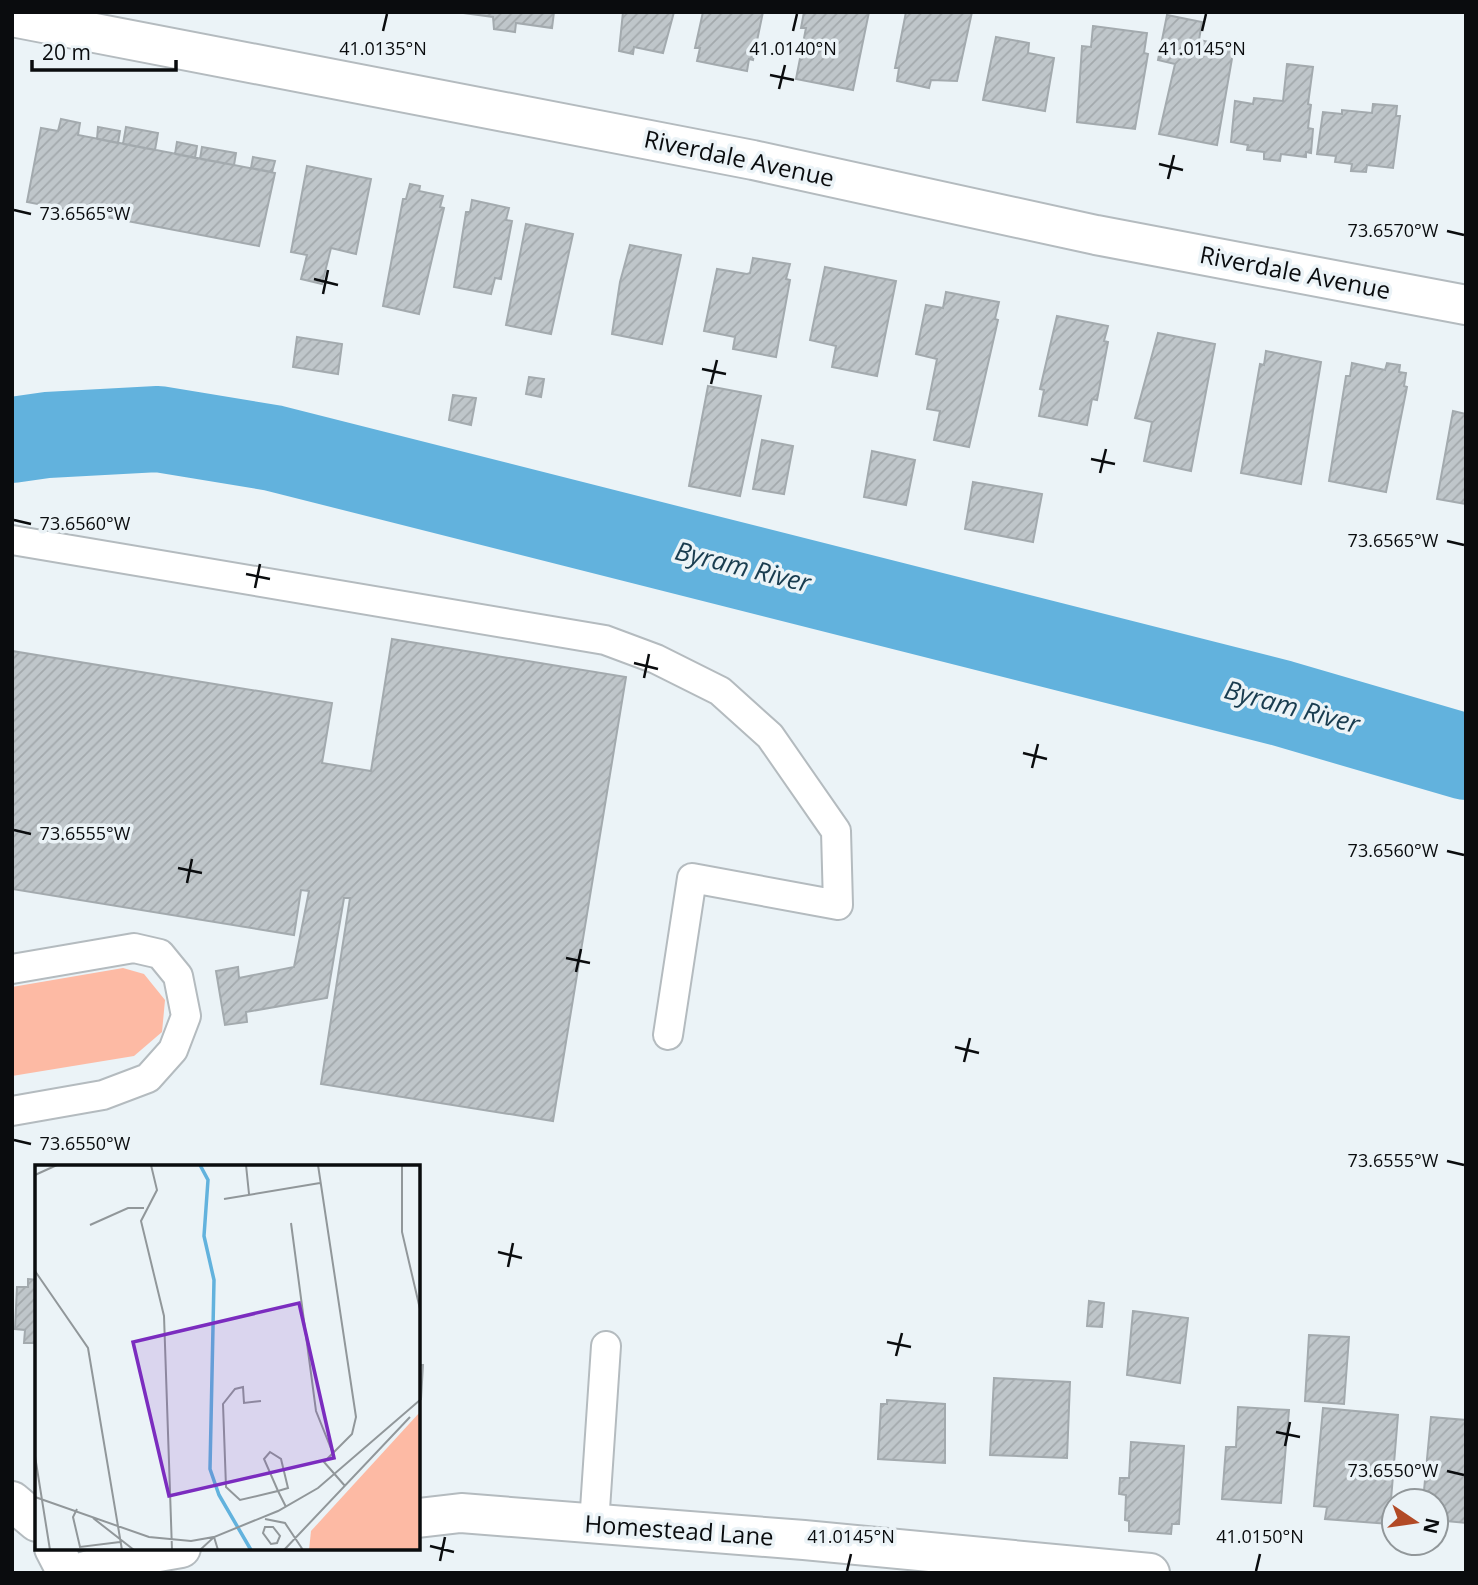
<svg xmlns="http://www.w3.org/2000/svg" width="1478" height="1585" font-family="'Open Sans',sans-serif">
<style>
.green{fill:#fdbaa4}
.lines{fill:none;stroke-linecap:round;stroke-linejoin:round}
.river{stroke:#62b2dd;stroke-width:86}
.building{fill:url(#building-hatch);stroke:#a3aaae;stroke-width:2}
.service-casing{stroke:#b4bbbf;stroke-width:32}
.minor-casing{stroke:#b4bbbf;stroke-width:42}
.service{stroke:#fff;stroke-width:28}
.minor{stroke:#fff;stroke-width:38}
.ticks{fill:none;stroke:#0a0c0e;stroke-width:2.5}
.labels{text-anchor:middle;stroke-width:7;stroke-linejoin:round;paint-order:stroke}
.street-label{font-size:24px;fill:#0a0c0e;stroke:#ebf3f7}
.water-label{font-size:26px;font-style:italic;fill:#193c4f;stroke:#ebf3f7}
.inset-river{fill:none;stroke:#62b2dd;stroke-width:3.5}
.inset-road{fill:none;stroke:#91979a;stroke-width:2}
.view{fill:#7b2cbf;fill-opacity:0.15;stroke:#7b2cbf;stroke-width:3.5}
.inset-edge{fill:none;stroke:#0a0c0e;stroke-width:3.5}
.ticks-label{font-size:18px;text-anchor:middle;fill:#0a0c0e;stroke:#ebf3f7;stroke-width:7;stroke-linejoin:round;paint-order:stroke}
</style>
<defs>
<pattern id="building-hatch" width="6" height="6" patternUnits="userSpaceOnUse" patternTransform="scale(1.75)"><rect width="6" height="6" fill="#bfc6ca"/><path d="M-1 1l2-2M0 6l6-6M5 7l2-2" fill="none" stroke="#a3a9ac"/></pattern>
</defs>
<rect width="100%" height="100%" fill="#ebf3f7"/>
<path class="green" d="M 123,968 L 144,974 L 165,1000 L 162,1032 L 134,1056 L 12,1076 L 12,987 Z"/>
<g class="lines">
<path class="river" d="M 12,440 L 47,435 L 158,429 L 273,448 L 1281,703 L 1466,757"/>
</g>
<path class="building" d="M 456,12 L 554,12 L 552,28 L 516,23 L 515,32 L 494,29 L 493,17 Z
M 623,12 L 674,12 L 663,53 L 634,47 L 633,54 L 619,51 Z
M 703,12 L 763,12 L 753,60 L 749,59 L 747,71 L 697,61 L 700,48 L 695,48 Z
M 804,12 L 869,12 L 853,90 L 796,79 L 806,28 L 801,28 Z
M 906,12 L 972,12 L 957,81 L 931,80 L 929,88 L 897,81 L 899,68 L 895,68 Z
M 1167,15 L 1202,22 L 1199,40 L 1234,47 L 1217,145 L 1159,134 L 1175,64 L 1158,60 Z
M 1093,26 L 1147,33 L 1144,53 L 1148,54 L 1135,129 L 1077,122 L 1082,46 L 1091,47 Z
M 996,37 L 1029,43 L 1028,53 L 1054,58 L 1045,111 L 983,100 Z
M 1287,64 L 1313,67 L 1308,104 L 1311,105 L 1308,128 L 1313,129 L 1311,153 L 1306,152 L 1306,157 L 1281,154 L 1280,161 L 1264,159 L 1264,152 L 1247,150 L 1248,145 L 1231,142 L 1235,101 L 1253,104 L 1254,98 L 1283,101 Z
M 1373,104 L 1397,106 L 1396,116 L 1400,116 L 1393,168 L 1367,165 L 1366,172 L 1351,171 L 1352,164 L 1335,162 L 1336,156 L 1317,154 L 1323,112 L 1342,114 L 1342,110 L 1372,113 Z
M 61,119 L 80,123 L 78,135 L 275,173 L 259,246 L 27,202 L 41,128 L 58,131 Z
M 98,127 L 120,131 L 118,143 L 97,139 Z
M 126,127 L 158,133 L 155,150 L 123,144 Z
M 177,142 L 197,146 L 195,158 L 175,154 Z
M 202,147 L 236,153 L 234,165 L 200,159 Z
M 253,157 L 275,161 L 272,172 L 251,168 Z
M 307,166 L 371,179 L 356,254 L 331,248 L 322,284 L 301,279 L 307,255 L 291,252 Z
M 410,184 L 420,186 L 419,191 L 443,196 L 440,207 L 444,208 L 419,314 L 383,306 L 403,199 L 406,199 Z
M 472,200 L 509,208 L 506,220 L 512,221 L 501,279 L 495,278 L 491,294 L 454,287 L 466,212 L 470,212 Z
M 526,224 L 573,234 L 551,334 L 506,325 Z
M 630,245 L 681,255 L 662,344 L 612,334 L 620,282 Z
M 753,258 L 790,264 L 786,279 L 790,280 L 776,357 L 733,349 L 735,337 L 704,331 L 717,269 L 747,274 L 750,273 Z
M 825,267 L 896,281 L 877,376 L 832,367 L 836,346 L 810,340 Z
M 946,292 L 999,302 L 995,319 L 998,320 L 969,447 L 934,440 L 940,411 L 927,409 L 937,359 L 916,354 L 926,305 L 943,308 Z
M 1057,316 L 1108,326 L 1104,341 L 1108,342 L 1097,400 L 1092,399 L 1087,425 L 1039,416 L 1044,390 L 1040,389 Z
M 1158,333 L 1215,344 L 1191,471 L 1144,461 L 1152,422 L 1135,418 Z
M 297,337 L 342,344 L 338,374 L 293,367 Z
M 1266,351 L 1321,362 L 1301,484 L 1241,473 L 1260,364 L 1264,365 Z
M 1352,363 L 1385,370 L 1387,363 L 1400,365 L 1399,372 L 1406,373 L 1404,386 L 1407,387 L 1386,492 L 1329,481 L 1346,376 L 1350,376 Z
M 529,377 L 544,379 L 541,397 L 526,394 Z
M 708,386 L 761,396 L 740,496 L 689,486 Z
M 453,395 L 476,398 L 471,425 L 449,420 Z
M 1453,411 L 1466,414 L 1466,504 L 1437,499 Z
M 762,440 L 793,446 L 784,494 L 753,489 Z
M 872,451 L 915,460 L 906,505 L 864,497 Z
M 973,482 L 1042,494 L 1033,542 L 965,529 Z
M 392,639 L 626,677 L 553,1121 L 321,1084 L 350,898 L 344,898 L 327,998 L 246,1012 L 247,1022 L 225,1025 L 216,971 L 238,967 L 239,978 L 294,967 L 309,891 L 301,890 L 294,935 L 12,889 L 12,651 L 332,703 L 322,763 L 371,771 Z
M 28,1279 L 37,1280 L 37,1343 L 24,1343 L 25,1330 L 15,1329 L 17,1287 L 28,1287 Z
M 1089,1301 L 1104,1303 L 1102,1327 L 1087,1326 Z
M 1133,1311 L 1188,1318 L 1180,1383 L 1127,1375 Z
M 1309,1335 L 1349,1337 L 1344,1404 L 1305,1401 Z
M 418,1365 L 423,1365 L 421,1399 L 418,1398 Z
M 994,1378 L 1070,1382 L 1067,1458 L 990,1455 Z
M 887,1400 L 945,1404 L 945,1463 L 878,1459 L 881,1404 L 887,1404 Z
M 1238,1407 L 1289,1410 L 1281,1503 L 1222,1499 L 1226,1447 L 1236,1447 Z
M 1323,1408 L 1398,1415 L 1389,1524 L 1325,1519 L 1327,1507 L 1314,1506 Z
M 1431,1417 L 1466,1420 L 1466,1523 L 1436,1520 L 1436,1501 L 1423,1501 Z
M 1131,1442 L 1184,1446 L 1179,1524 L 1172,1524 L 1171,1534 L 1129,1531 L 1129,1521 L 1125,1520 L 1126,1495 L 1119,1494 L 1120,1478 L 1129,1478 Z"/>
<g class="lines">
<defs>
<path id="service" d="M 12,540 L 605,640 L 656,659 L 720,691 L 770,736 L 836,831 L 838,905 L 692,878 L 668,1035
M 12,969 L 134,948 L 160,954 L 178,976 L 186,1016 L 173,1050 L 148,1078 L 103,1095 L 12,1111
M 594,1524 L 606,1346"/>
<path id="minor" d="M 12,17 L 753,160 L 1096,235 L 1466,305
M 12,1501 L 37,1522
M 418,1518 L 461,1513 L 804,1540 L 1150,1573
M 54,1548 L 67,1573
M 79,1573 L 141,1555 L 181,1548"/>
</defs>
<use href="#service" class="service-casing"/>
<use href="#minor" class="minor-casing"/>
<use href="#service" class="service"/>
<use href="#minor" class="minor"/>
</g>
<path class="ticks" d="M 383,31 L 387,14M 793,31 L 797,14M 1202,31 L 1206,14M 770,75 L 794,80M 779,89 L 785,65M 1159,164 L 1183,170M 1168,179 L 1174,155M 14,210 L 31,214M 1447,231 L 1464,235M 314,279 L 338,285M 323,294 L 328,270M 702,369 L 726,374M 711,384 L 717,360M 1091,459 L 1115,464M 1100,473 L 1106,449M 14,520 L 31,524M 1447,541 L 1464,545M 246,574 L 270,579M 255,588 L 260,564M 634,663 L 658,669M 644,678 L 649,654M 1023,753 L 1047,759M 1032,768 L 1038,744M 14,830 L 31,834M 1447,851 L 1464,855M 178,868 L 202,873M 187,883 L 192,859M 566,958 L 590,963M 576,972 L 581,949M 955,1047 L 979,1053M 964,1062 L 970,1038M 14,1140 L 31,1144M 1447,1161 L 1464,1165M 498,1252 L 522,1258M 508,1267 L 513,1243M 887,1342 L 911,1347M 896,1356 L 902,1333M 1276,1432 L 1300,1437M 1285,1446 L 1290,1422M 1447,1471 L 1464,1475M 430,1546 L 454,1552M 440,1561 L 445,1537M 847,1571 L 851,1554M 1256,1571 L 1260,1554"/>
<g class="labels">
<g class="street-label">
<text transform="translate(739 159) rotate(12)" y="8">Riverdale Avenue</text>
<text transform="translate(1295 273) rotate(11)" y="8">Riverdale Avenue</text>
<text transform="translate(679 1531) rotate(4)" y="8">Homestead Lane</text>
</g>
<g class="water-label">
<text transform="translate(743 567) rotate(14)" y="9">Byram River</text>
<text transform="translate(1292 707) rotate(15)" y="9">Byram River</text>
</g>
</g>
<g transform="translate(35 1165)">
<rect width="385" height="385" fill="#ebf3f7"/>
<path d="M 385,247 L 385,385 L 274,385 L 276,366 Z" fill="#fdbaa4"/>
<path class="inset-river" d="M 165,0 L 173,15 L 169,71 L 179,115 L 175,304 L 184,330 L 216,385"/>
<path class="inset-road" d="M 116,0 L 122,25 L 106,56 L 129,151 L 137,385M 211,0 L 214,29M 283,0 L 321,252 L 317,269 L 289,297 L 310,321M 367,0 L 367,67 L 385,144M 0,10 L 22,0M 189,34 L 285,18M 256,58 L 281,246 L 297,286M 55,60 L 93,43 L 109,43M 0,106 L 53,183 L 87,385M 226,236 L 209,238 L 208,222 L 200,224 L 188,239 L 191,322 L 205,335 L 243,326 L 251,342M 235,287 L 246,294 L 253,323 L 243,326 L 229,294 ZM 0,291 L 15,385M 0,332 L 114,372 L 156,376 L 179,372 L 183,385M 42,344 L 38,352 L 45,382 L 85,377M 58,353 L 99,385M 230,354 L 250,358 L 268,385M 230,362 L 238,362 L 245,371 L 242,378 L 236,379 L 228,368 ZM 165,385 L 179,372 L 243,346 L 283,323 L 385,235M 249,385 L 375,252"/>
<path class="view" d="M 264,138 L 299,293 L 134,331 L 98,177 Z"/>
<rect width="385" height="385" class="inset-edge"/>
</g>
<g class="ticks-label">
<text x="383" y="55">41.0135°N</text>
<text x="793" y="55">41.0140°N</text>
<text x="1202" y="55">41.0145°N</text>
<text x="85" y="220">73.6565°W</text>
<text x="1393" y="237">73.6570°W</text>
<text x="85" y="530">73.6560°W</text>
<text x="1393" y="547">73.6565°W</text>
<text x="85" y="840">73.6555°W</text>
<text x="1393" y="857">73.6560°W</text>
<text x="85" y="1150">73.6550°W</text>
<text x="1393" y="1167">73.6555°W</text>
<text x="1393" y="1477">73.6550°W</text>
<text x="851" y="1543">41.0145°N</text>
<text x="1260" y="1543">41.0150°N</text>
</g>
<rect width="1478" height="1585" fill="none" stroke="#0a0c0e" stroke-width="28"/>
<g transform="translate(1415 1522) rotate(103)"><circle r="33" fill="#ebf3f7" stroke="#91979a" stroke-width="2"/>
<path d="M0-5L12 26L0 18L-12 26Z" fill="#b24a26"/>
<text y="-10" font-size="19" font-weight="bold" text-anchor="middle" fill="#0a0c0e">N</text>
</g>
<path d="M32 60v10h144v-10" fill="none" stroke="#0a0c0e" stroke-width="3.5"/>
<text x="42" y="60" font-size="21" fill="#0a0c0e" stroke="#ebf3f7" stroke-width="5" paint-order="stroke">20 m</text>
</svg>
